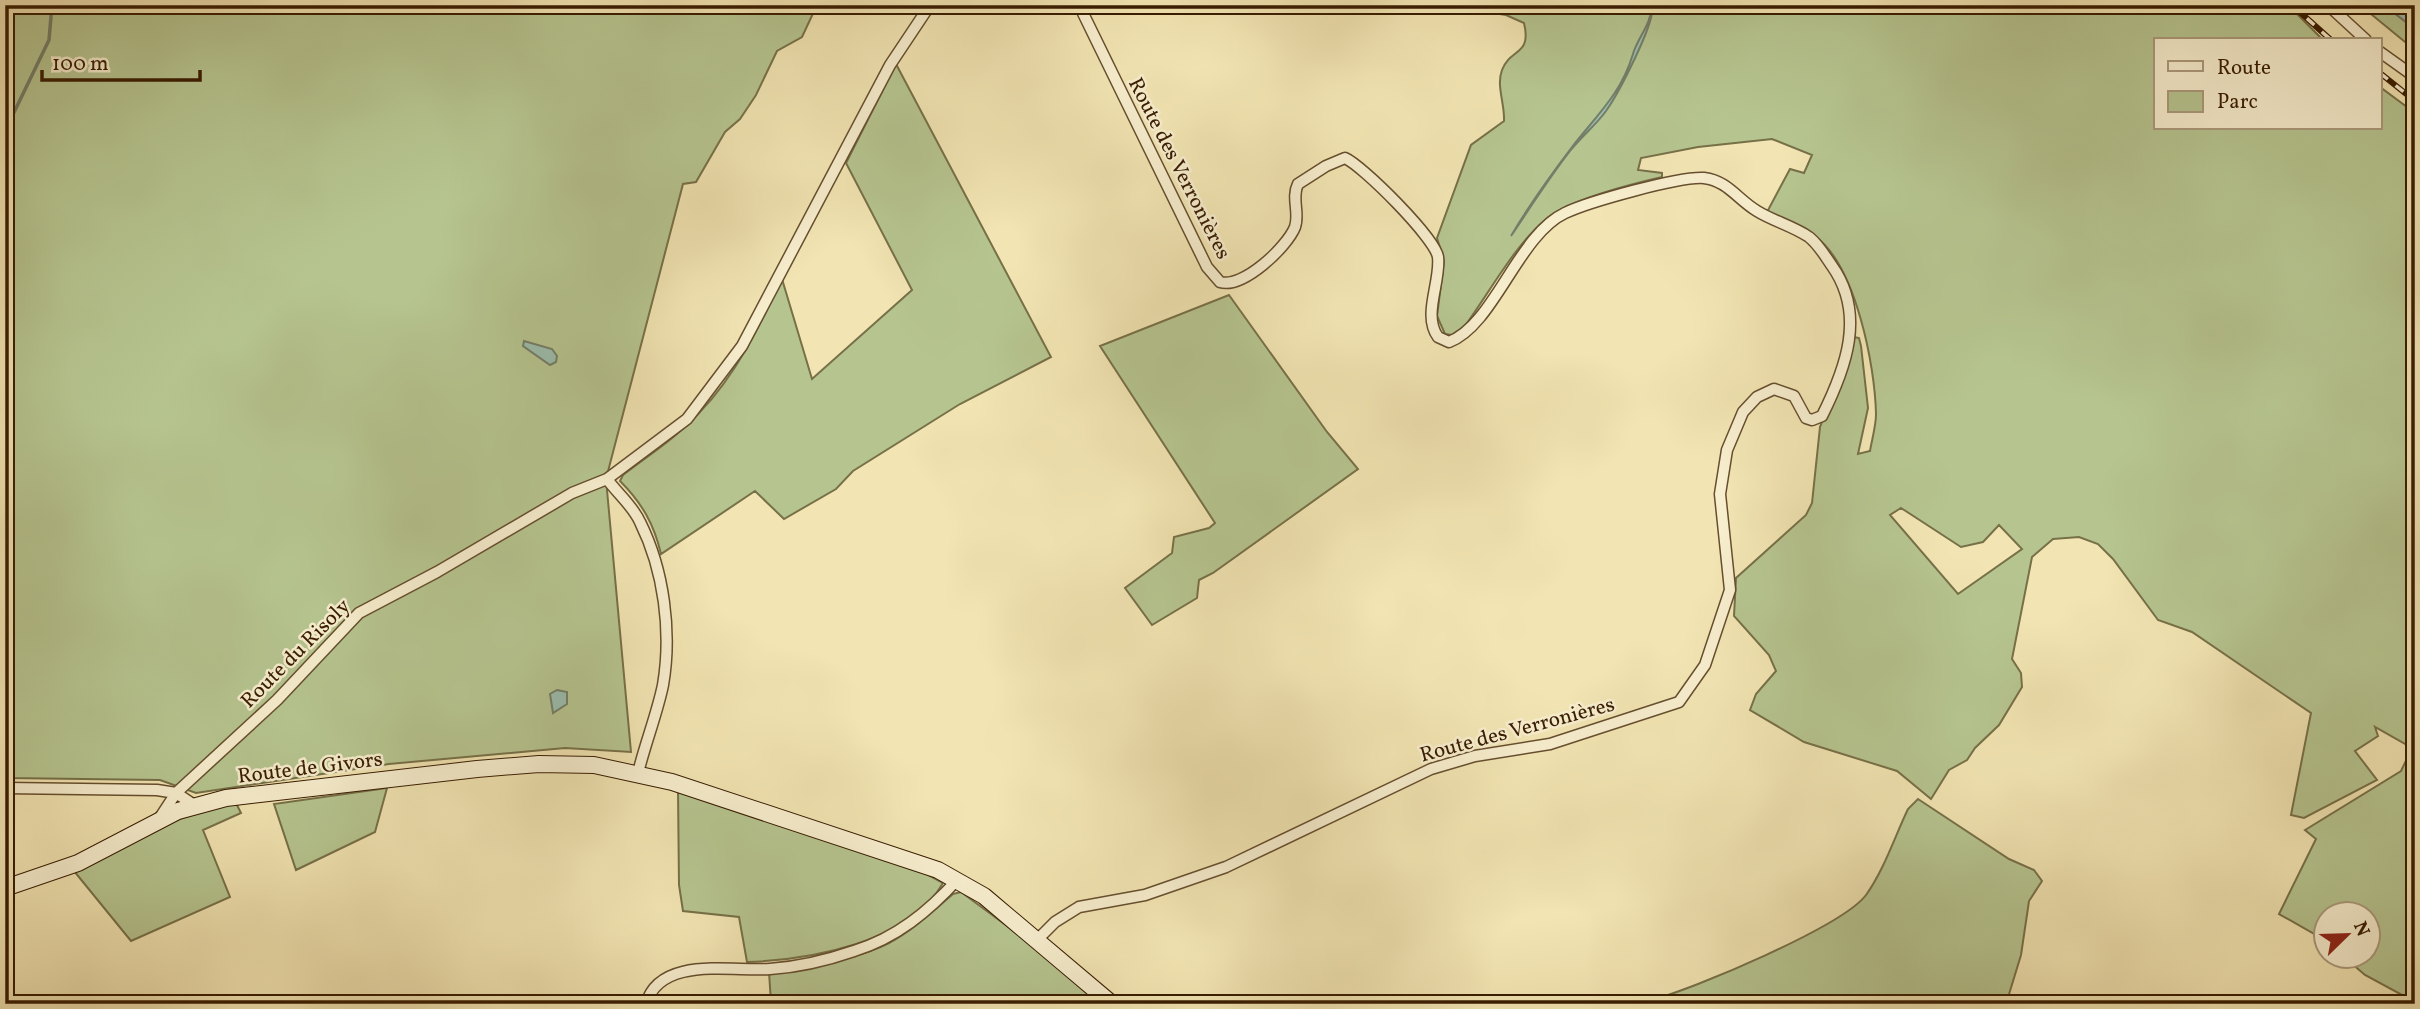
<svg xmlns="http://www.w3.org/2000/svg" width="2420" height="1009" font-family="Vollkorn,serif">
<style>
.green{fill:#b6c590;stroke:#777048;stroke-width:2;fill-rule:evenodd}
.water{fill:#9bbfaf;stroke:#737e69;stroke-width:2}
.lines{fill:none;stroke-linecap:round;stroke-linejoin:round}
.stream{stroke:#737e69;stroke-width:3.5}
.street-casing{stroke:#664e2e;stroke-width:13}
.secondary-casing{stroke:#381c01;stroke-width:18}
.street{stroke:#f7eece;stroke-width:10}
.secondary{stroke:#f7eece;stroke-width:16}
.rail-casing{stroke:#381c01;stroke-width:6}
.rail{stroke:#f7eece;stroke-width:3.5;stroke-dasharray:10;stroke-linecap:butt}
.labels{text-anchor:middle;stroke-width:5;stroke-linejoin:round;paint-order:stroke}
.street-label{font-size:21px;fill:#381c01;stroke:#f7eece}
</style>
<rect width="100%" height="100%" fill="#f2e5b3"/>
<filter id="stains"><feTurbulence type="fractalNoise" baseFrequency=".00286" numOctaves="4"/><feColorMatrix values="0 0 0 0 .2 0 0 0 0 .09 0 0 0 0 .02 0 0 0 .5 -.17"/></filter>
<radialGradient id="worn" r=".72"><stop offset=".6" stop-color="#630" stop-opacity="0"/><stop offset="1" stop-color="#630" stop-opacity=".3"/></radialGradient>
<path class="green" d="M 5,5 L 817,5 L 802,37 L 777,51 L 756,95 L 740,119 L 725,132 L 696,182 L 683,184 L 606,479 L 631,752 L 565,748 L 389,764 L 196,793 L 160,780 L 5,778 Z
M 1442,5 L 2288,5 L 2323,40 L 2156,40 L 2156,128 L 2380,128 L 2380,87 L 2415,113 L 2415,1002 L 2365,975 L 2344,957 L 2368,956 L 2368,914 L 2326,914 L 2325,940 L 2279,914 L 2316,839 L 2305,830 L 2401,771 L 2412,748 L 2375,727 L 2378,736 L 2355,751 L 2377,780 L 2304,818 L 2291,815 L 2311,713 L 2192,632 L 2158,620 L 2113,559 L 2098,544 L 2079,537 L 2053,539 L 2032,557 L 2012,659 L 2021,673 L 2022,687 L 1999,725 L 1975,748 L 1967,760 L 1949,770 L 1931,799 L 1897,771 L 1804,742 L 1750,710 L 1756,694 L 1776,671 L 1769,655 L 1734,616 L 1736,578 L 1806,515 L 1812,503 L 1820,427 L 1854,337 L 1859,338 L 1861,346 L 1868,408 L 1858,454 L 1870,451 C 1872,439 1876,426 1876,414 C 1875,366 1856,266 1815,236 C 1801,226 1781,221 1766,214 L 1790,169 L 1804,173 L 1812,155 L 1772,139 L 1698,147 L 1641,158 L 1638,170 L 1662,173 L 1662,177 C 1632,184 1569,200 1546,219 C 1515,245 1489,293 1465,326 L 1452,335 L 1445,334 L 1437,316 L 1444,261 L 1437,238 L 1471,145 L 1504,121 C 1505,104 1496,86 1502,70 C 1510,48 1532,56 1524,23 L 1506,15 ZM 1901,508 L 1961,547 L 1983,542 L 1999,525 L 2022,549 L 1958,594 L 1890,515 Z
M 2360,5 L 2384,5 L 2415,29 L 2415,64 L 2407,58 L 2410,46 Z
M 896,64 L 1051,357 L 960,404 L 853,471 L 836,489 L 784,519 L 755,491 L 661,554 C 654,524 642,503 620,481 L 623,475 C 649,455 677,437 699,413 C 736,375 759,327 782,279 L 812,379 L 912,290 L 846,163 Z
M 1229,295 L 1327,432 L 1358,469 L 1213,573 L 1199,580 L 1197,598 L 1152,625 L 1125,588 L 1172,553 L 1174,537 L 1209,528 L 1215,523 L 1100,346 Z
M 387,788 L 375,832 L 296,870 L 274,804 Z
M 678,791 L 923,872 L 943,883 C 909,943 809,960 747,962 L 739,917 L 683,911 L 679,885 Z
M 1918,799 L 2009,859 L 2034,870 L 2042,881 L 2029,901 L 2021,955 L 2006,1004 L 1577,1004 C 1601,1000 1628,1006 1651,1000 C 1692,990 1843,926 1866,895 C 1884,870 1895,836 1908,809 Z
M 235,801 L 241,813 L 203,830 L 230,897 L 131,941 L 74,871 L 164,824 Z
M 961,892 L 1029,942 L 1099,1004 L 743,1004 L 771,1002 L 769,972 C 807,964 854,961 889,943 C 913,930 933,911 953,894 Z"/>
<path class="water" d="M 1652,5 C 1657,20 1618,94 1606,111 C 1596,125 1581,137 1570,151 C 1549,178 1530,208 1511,236 C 1529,205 1550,176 1572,147 C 1597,115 1621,94 1633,54 C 1638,37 1651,25 1652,5 Z
M 2384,5 L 2411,5 L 2415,8 L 2415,29 Z
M 524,341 L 552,349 L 557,356 L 556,362 L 550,365 L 523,346 Z
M 557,690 L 567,692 L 567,704 L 553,713 L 550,694 Z"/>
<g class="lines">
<path class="stream" d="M 5,131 L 49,40 L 52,5"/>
<defs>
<path id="street" d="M 2328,5 L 2366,40
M 2380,52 L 2415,77
M 607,479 C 617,493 633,506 640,522 C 664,570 672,632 663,685 C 657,714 645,744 638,773
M 5,788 L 157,790 L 176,793 L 194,805
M 159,819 L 176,793 L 277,700 L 359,613 L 437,572 L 572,493 L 607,479 L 687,419 L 742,346 L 890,65 L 930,5
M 1037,940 L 1055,922 L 1079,907 L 1145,895 L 1226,867 L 1431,769 L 1475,756 L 1550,744 L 1679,702 L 1705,665 L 1730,590 L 1720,494 L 1727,450 L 1743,412 L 1757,397 L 1774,389 L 1794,396 L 1806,418 L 1812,420 L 1822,416 C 1846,368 1866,314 1832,266 C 1825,256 1819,245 1809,237 C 1793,226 1773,221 1757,211 C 1737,199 1728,181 1704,178 C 1680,176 1588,202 1565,213 C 1518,235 1494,325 1449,342 L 1438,337 C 1422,315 1441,282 1438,257 C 1435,238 1363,166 1345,158 L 1326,166 L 1298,184 C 1291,198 1300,213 1295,227 C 1287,247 1243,289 1220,282 L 1207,267 L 1079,5
M 646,1004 C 660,955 733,972 770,969 C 798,967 828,960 854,951 C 896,938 928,912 958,879"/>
<path id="secondary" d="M 5,888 L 78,863 L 178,811 L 226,798 L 477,769 L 539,764 L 594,765 L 672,782 L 938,870 L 984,896 L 1112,1004"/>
</defs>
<use href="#street" class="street-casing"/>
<use href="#secondary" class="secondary-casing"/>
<use href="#street" class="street"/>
<use href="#secondary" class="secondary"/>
<defs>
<path id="rail" d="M 2292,5 L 2331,40
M 2380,73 L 2415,101"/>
</defs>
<use href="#rail" class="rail-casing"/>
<use href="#rail" class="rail"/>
</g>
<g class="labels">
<g class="street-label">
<text transform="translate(1180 168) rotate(63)" y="7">Route des Verronières</text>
<text transform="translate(295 653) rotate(-45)" y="7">Route du Risoly</text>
<text transform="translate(1517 729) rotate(-15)" y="7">Route des Verronières</text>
<text transform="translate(310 767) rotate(-7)" y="7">Route de Givors</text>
</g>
</g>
<rect width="2420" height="1009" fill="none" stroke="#f2e5b3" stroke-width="28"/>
<rect x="7" y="7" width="2406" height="995" fill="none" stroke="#381c01" stroke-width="3.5"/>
<rect x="14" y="14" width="2392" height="981" fill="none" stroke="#381c01" stroke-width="2"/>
<rect x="2154" y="38" width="228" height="91" fill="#f7eece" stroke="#ab9a7c" stroke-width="2"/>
<rect x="2168" y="61" width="35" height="10" fill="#f7eece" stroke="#ab9a7c" stroke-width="2"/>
<text x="2217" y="74" font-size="21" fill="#381c01">Route</text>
<rect x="2168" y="91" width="35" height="21" fill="#b6c590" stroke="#ab9a7c" stroke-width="2"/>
<text x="2217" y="108" font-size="21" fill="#381c01">Parc</text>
<g transform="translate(2347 935) rotate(67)"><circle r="33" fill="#f7eece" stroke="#ab9a7c" stroke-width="2"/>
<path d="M0-5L12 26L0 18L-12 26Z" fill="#8f2418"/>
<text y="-10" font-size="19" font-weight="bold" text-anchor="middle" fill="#381c01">N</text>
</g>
<path d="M42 70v10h158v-10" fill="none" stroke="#381c01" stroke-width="3.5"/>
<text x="52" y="70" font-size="21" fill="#381c01" stroke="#f7eece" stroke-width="5" paint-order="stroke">100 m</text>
<rect width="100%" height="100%" filter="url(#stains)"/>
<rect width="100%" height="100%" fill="url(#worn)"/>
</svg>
